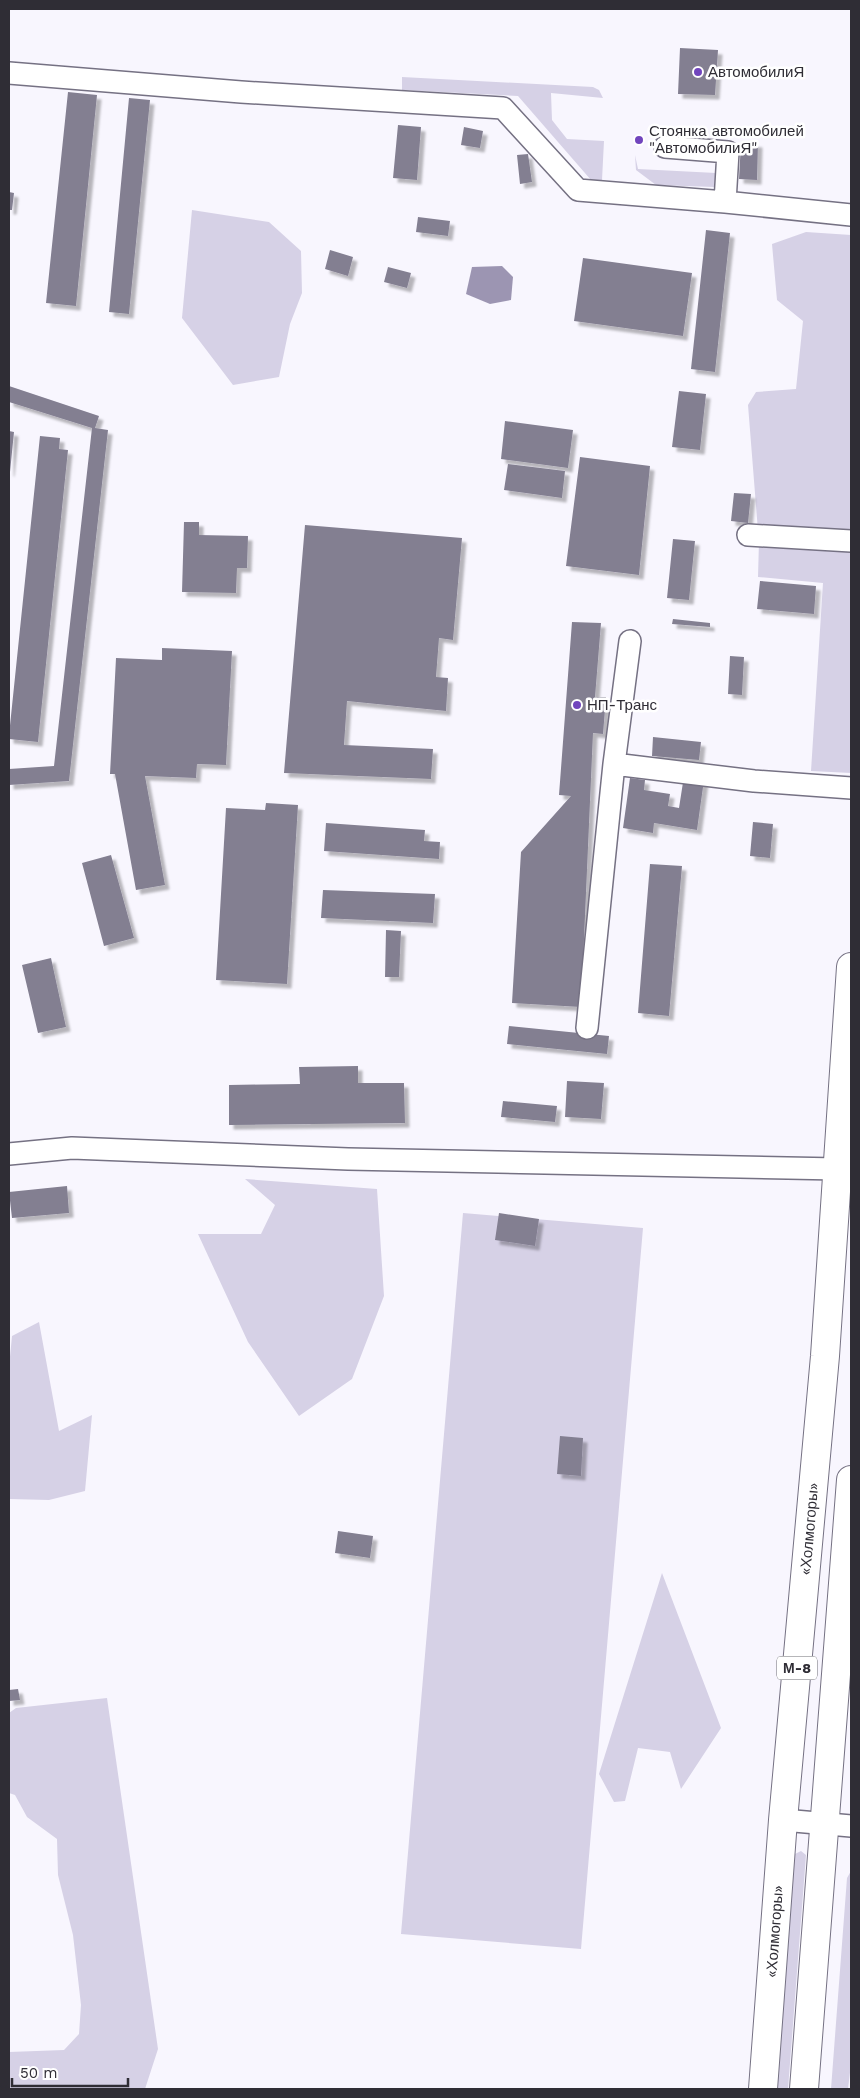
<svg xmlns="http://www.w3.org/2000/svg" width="860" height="2098" font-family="'Work Sans',sans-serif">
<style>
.green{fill:#d6d1e6}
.water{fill:#9c95b2}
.building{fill:#837f91;filter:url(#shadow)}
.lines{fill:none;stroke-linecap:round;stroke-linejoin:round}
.minor-casing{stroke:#757183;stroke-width:24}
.highway-casing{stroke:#757183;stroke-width:30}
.minor{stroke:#fff;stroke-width:21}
.highway{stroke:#fff;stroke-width:28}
.poi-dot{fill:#7145bd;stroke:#fff;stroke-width:2}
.labels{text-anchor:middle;stroke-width:5;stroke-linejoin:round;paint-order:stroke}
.shield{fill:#fff;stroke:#6d6c72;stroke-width:1}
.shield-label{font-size:14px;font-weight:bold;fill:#2f2d35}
.poi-label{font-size:15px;fill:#2f2d35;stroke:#fff;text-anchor:start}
.street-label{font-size:15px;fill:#2f2d35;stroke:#fff}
</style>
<defs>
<filter id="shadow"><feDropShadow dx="4.5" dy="4.5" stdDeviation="1" flood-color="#0004"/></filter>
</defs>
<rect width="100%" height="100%" fill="#f8f6fe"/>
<path class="green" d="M 402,77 L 593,87 L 599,90 L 603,98 L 551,93 L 552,120 L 567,139 L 604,141 L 602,180 L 591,180 L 518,96 L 402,90 Z
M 635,155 L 638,169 L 716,173 L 714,187 L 656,185 L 636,170 Z
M 192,210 L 269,222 L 301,251 L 302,293 L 290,324 L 279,377 L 233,385 L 182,318 Z
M 806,232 L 851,235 L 851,536 L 758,531 L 748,405 L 756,392 L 796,389 L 803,321 L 777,300 L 772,244 Z
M 759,541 L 851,547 L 851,773 L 811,771 L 823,583 L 758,577 Z
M 245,1179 L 377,1189 L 384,1296 L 352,1379 L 299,1416 L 248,1342 L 198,1234 L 261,1234 L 275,1205 Z
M 463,1213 L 643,1228 L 581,1949 L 401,1934 Z
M 39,1322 L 59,1431 L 92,1415 L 85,1491 L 49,1500 L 9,1499 L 9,1367 L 12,1336 Z
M 662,1573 L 721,1728 L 681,1789 L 670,1752 L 638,1748 L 625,1801 L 614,1802 L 599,1774 Z
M 107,1698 L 158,2049 L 145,2089 L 9,2089 L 9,2052 L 64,2050 L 79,2034 L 81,2005 L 73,1935 L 58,1875 L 57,1839 L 27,1817 L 15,1795 L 9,1793 L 9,1713 L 16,1708 Z
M 801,1851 L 806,1855 L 788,2089 L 775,2089 L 793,1855 Z
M 851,1871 L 851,2064 L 848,2089 L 831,2089 L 847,1878 Z"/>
<path class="water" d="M 502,266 L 513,277 L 511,300 L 490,304 L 466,294 L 472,267 Z"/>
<path class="building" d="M 680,48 L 718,50 L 715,95 L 678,94 Z
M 68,92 L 97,95 L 76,306 L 46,303 Z
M 129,98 L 150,100 L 129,314 L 109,312 Z
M 398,125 L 421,127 L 417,180 L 393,178 Z
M 464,127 L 483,131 L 480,148 L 461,145 Z
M 741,142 L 758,143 L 757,180 L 739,179 Z
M 528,154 L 532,182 L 520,184 L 517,155 Z
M 9,192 L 14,193 L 12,210 L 9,210 Z
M 418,217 L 450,221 L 448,236 L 416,232 Z
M 706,230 L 730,233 L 715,372 L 691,369 Z
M 330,250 L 353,257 L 348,276 L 325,269 Z
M 583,258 L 692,273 L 683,336 L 574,321 Z
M 388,267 L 411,273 L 407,288 L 384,282 Z
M 9,386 L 99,416 L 95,428 L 108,430 L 69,781 L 9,785 L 9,769 L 54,766 L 92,428 L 9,402 Z
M 679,391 L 706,394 L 700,450 L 672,447 Z
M 505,421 L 573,430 L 568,468 L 501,459 Z
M 9,431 L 14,432 L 10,472 L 9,472 Z
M 40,436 L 60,438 L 59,449 L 68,450 L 38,742 L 9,739 L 9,735 Z
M 580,457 L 650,466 L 639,575 L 566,566 Z
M 508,464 L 565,471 L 562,498 L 504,490 Z
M 734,493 L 751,494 L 748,523 L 731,521 Z
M 184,522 L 199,522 L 199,535 L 248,536 L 247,568 L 237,568 L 236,593 L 182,592 Z
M 305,525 L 462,538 L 453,640 L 439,638 L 436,677 L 448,678 L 446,711 L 347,701 L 344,745 L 433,749 L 431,779 L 284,773 Z
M 673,539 L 695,541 L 689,600 L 667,598 Z
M 760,581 L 816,586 L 814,614 L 757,609 Z
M 673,619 L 710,623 L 710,627 L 672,624 Z
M 572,622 L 601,623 L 595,697 L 606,697 L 603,734 L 593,733 L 581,1007 L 512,1003 L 521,852 L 571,796 L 559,795 Z
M 162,648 L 232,651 L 226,765 L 197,764 L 196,778 L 145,776 L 165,885 L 136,890 L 115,774 L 110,774 L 116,658 L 162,660 Z
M 730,656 L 744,657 L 742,695 L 728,694 Z
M 653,737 L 701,742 L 699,760 L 652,756 Z
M 684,776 L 704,780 L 697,830 L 654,823 L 653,833 L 623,828 L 630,778 L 645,780 L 644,790 L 670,794 L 668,806 L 679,808 Z
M 266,803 L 298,805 L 287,984 L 216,980 L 226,808 L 265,810 Z
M 753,822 L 773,824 L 770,858 L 750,856 Z
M 326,823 L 425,830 L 424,841 L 440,842 L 439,859 L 324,851 Z
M 111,855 L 134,938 L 104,946 L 82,863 Z
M 650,864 L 682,866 L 669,1016 L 638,1013 Z
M 323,890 L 435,894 L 433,923 L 321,918 Z
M 386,930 L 401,931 L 399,977 L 385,977 Z
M 51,958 L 66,1027 L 38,1033 L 22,965 Z
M 509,1026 L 609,1036 L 607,1054 L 507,1044 Z
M 358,1066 L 358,1083 L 404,1083 L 405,1123 L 229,1125 L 229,1085 L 300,1084 L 299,1067 Z
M 567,1081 L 604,1083 L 601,1119 L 565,1117 Z
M 503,1101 L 557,1106 L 555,1122 L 501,1117 Z
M 67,1186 L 69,1213 L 12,1218 L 9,1192 Z
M 499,1213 L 539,1219 L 535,1246 L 495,1240 Z
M 560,1436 L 583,1438 L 581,1476 L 557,1474 Z
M 338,1531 L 373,1536 L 370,1558 L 335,1553 Z
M 18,1689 L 20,1700 L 9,1701 L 9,1690 Z"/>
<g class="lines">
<defs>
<path id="minor" d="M 9,73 L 241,92 L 503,108 L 578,190 L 725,202 L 851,215
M 665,147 L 728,152 L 725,202
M 748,535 L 851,541
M 614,764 L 754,781 L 851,788
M 587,1028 L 614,764 L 630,641
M 9,1154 L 72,1148 L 348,1159 L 838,1169
M 783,1820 L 851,1826"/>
<g id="highway">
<path id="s1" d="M 763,2089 L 783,1820 L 825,1356 L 851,967"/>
<path d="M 804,2089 L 851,1480"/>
</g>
</defs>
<use href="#minor" class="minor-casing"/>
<use href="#highway" class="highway-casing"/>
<use href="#minor" class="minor"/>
<use href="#highway" class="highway"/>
</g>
<g class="poi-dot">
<circle cx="698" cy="72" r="5"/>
<circle cx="639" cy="140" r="5"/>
<circle cx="577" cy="705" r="5"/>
</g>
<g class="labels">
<rect class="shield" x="777" y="1656.5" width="40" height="23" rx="4"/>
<g class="shield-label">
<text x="797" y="1673">М-8</text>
</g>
<g class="poi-label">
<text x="708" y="77">АвтомобилиЯ</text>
<text x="649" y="136">Стоянка автомобилей<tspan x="649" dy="17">"АвтомобилиЯ"</tspan></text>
<text x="587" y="710">НП-Транс</text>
</g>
<g class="street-label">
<text dy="5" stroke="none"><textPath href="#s1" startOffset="562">«Холмогоры»</textPath></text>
<text dy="5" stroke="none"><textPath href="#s1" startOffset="158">«Холмогоры»</textPath></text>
</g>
</g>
<rect width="860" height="2098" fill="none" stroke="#2f2d35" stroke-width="20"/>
<path d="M12 2078v8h116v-8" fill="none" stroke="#2f2d35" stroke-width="2.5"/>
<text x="20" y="2078" font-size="15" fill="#2f2d35" stroke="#ffffff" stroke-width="4" paint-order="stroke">50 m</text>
</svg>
